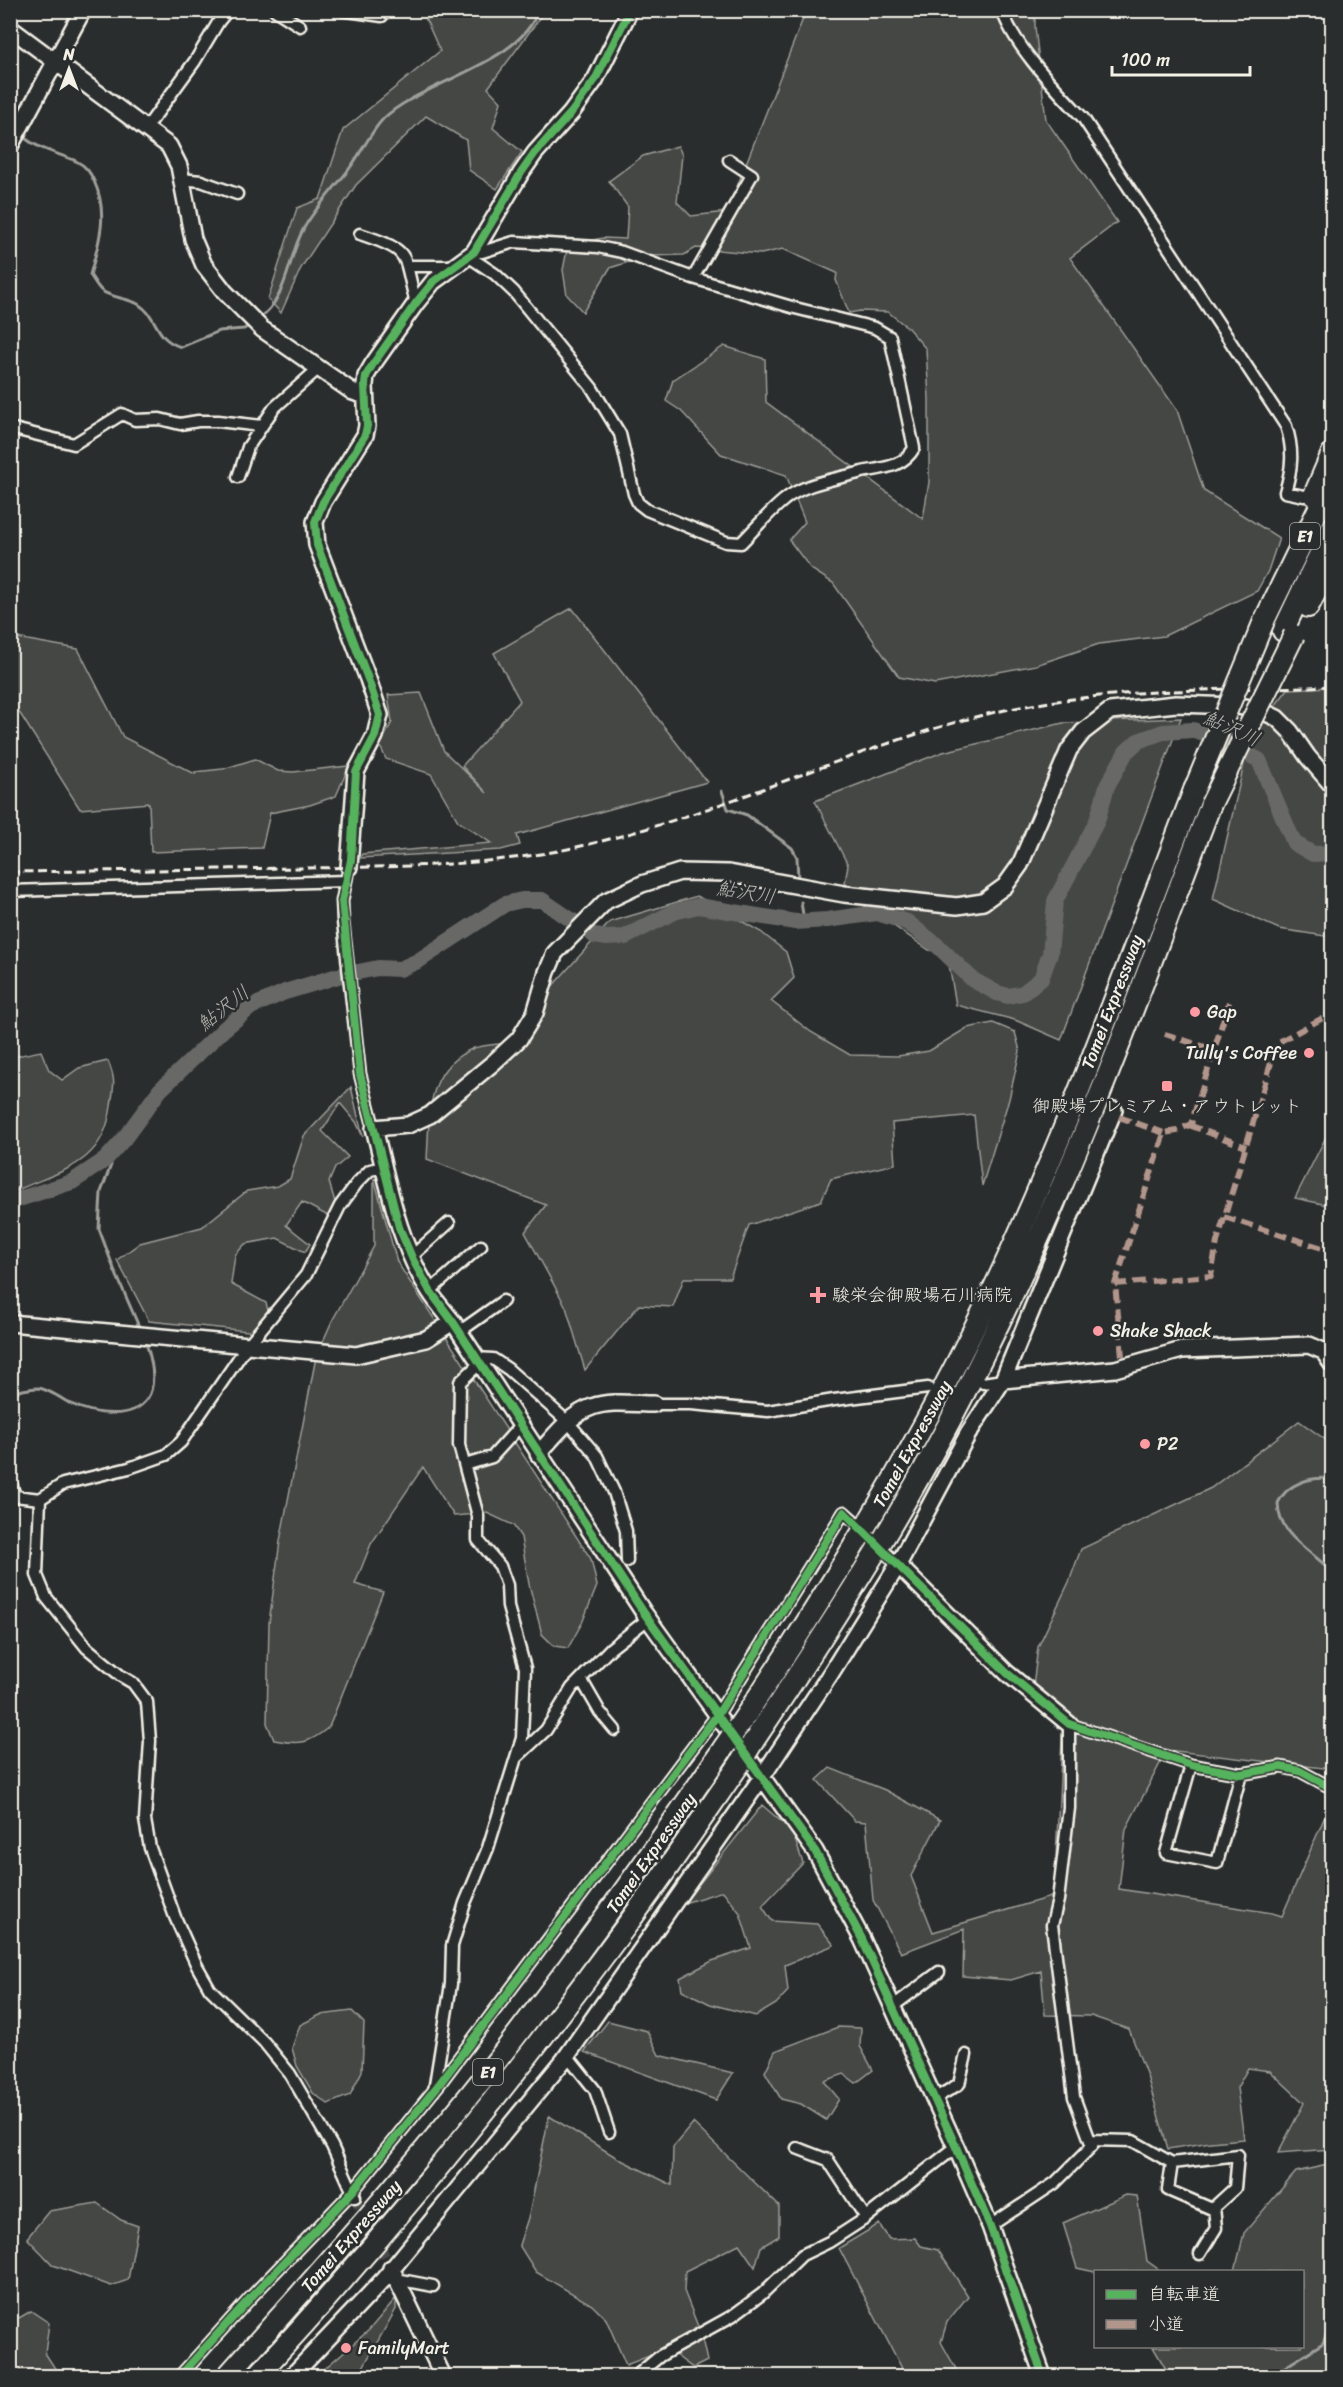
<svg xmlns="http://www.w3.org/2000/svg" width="1343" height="2387" font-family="Sriracha,'Klee One',sans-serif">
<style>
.green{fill:#444645;stroke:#9c9c96;stroke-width:1.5}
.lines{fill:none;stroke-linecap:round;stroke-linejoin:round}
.stream{stroke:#9f9f9a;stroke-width:3}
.river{stroke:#676866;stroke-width:16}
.street-tunnel{stroke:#484a4a;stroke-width:10;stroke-dasharray:10 5;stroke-linecap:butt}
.street-casing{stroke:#f4f1e8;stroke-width:15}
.secondary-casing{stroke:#f4f1e8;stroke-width:20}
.highway-casing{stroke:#f4f1e8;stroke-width:24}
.street{stroke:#2a2d2e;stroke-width:10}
.secondary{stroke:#2a2d2e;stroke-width:15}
.highway{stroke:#2a2d2e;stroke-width:20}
.rail{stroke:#f4f1e8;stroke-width:3;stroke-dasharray:9 4.5;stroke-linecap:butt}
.highway-bridge-casing{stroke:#f4f1e8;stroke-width:24;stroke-linecap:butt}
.highway-bridge{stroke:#2a2d2e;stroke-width:20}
.quiet{stroke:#b2968c;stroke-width:6;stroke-dasharray:12 6;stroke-linecap:butt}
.cycleway-casing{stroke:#2a2d2e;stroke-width:11}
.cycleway{stroke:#56b35d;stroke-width:8}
.poi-dot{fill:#ff9aa2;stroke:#2a2d2e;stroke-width:2}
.labels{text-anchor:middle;stroke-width:5;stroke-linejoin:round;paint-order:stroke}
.shield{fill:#2a2d2e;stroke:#b7b6b0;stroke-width:1.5}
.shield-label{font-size:16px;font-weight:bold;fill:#f4f1e8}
.street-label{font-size:18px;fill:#f4f1e8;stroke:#2a2d2e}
.poi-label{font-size:18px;fill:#f4f1e8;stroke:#2a2d2e;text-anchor:start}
.water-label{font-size:20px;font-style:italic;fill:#b5b3ae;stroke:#2a2d2e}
</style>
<rect width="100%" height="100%" fill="#2a2d2e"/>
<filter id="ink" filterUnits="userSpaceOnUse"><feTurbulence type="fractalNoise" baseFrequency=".0167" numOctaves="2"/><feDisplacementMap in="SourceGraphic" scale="12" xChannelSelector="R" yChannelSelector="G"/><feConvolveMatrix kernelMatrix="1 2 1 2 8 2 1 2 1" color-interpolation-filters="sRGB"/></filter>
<g filter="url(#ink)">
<path class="green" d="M 422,11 L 545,11 L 488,88 L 501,102 L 493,128 L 522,152 L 497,189 L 469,170 L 466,140 L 426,116 L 356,185 L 301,268 L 281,313 L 268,299 L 297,208 L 320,199 L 343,130 L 440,51 Z
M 806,11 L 1035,11 L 1035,27 L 1046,120 L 1117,222 L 1070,258 L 1177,410 L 1204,491 L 1279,538 L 1268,571 L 1257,591 L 1164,636 L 1099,644 L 1036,665 L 935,684 L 899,677 L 833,583 L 811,569 L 789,540 L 805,522 L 786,475 L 721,454 L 681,411 L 666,401 L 673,380 L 724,346 L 765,359 L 766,402 L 923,519 L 929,482 L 929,398 L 926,349 L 908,328 L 888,312 L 860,311 L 849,313 L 836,280 L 837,273 L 783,249 L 761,254 L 696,248 L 684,255 L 647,256 L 610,268 L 583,312 L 567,295 L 563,270 L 568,245 L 603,238 L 626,239 L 628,207 L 609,181 L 643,156 L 678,146 L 682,155 L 677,202 L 691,216 L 727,212 Z
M 572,608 L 707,782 L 517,835 L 520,845 L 501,850 L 360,858 L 362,854 L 491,843 L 458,821 L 431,774 L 386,759 L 380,746 L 392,722 L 388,695 L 421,693 L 444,751 L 487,793 L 462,766 L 520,701 L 494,653 Z
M 11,637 L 78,649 L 123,737 L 195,774 L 195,772 L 223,769 L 255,759 L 278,771 L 293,772 L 349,766 L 336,796 L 310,805 L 270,813 L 262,848 L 151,852 L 149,803 L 80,809 L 21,715 L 11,703 Z
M 1332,687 L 1332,935 L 1325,936 L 1279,929 L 1213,899 L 1250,738 L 1288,689 Z
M 1181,718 L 1061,1040 L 1015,1020 L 956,1005 L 947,953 L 929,950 L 850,896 L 845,883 L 848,865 L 815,801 L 943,752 L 1063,723 Z
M 697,896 L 761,932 L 786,952 L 794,978 L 771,1001 L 811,1032 L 850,1055 L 898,1056 L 929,1051 L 967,1028 L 993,1023 L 1015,1032 L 1020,1051 L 1009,1099 L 982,1186 L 974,1115 L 892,1123 L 895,1164 L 831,1179 L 821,1201 L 749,1225 L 730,1278 L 684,1278 L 673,1307 L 639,1305 L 585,1370 L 566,1307 L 525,1232 L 546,1205 L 427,1159 C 430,1114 425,1069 474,1048 C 486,1044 503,1044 515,1042 L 548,991 L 610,922 Z
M 41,1051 L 49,1070 L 62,1080 L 79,1068 L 108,1061 C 116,1080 114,1085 111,1106 C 103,1168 58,1170 11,1193 L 11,1057 Z
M 351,1087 L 363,1137 L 356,1122 L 340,1103 L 322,1131 L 348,1157 L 335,1168 L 329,1182 L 335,1202 L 328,1216 L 302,1202 L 286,1225 L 310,1244 L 305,1252 L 277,1238 L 245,1244 L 235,1255 L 231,1284 L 266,1303 L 269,1314 L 258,1332 L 149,1321 L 117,1260 L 140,1243 L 202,1227 L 247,1191 L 278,1186 L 290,1179 L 304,1136 Z
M 1332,1125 L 1332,1206 L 1295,1198 Z
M 374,1178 L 397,1262 L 591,1559 L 597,1586 L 582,1623 L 568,1648 L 554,1646 L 542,1634 L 529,1584 L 521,1537 L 513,1525 L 487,1513 L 454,1516 L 423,1467 L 371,1544 L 355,1584 L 383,1592 L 329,1727 C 309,1744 300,1745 274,1740 L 267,1723 L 269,1623 L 280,1541 L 316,1357 L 332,1321 L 374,1246 Z
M 1332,1402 L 1332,1769 L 1167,1750 L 1126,1829 L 1119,1889 L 1272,1913 L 1282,1916 L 1332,1800 L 1332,2149 L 1278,2153 L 1304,2103 L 1270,2071 L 1248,2068 L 1237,2088 L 1244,2139 L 1210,2142 L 1168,2149 L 1147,2076 L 1129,2029 L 1091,2016 L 1045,2015 L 1041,1971 L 1011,1980 L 963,1976 L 964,1929 L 901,1953 L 873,1900 L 866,1822 L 855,1821 L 817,1780 L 830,1768 L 885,1790 L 940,1820 L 911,1876 L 933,1932 L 1054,1896 L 1063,1721 L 1033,1686 L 1038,1647 L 1069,1582 L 1081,1549 L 1211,1488 L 1299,1421 L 1326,1440 Z
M 762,1805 L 792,1831 L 803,1863 L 762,1906 L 772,1921 L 817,1924 L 834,1945 L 785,1965 L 788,1991 L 776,2004 L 756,2016 L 710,2004 L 682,1990 L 680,1978 L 712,1961 L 751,1948 L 740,1913 L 723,1891 L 684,1903 Z
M 352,2011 L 364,2023 L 362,2071 L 350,2095 L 328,2104 L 313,2093 L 297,2066 L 292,2048 L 300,2025 L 320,2015 Z
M 608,2021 L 647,2031 L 659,2055 L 733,2073 L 716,2100 L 584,2052 Z
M 838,2027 L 861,2028 L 860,2046 L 873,2070 L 856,2083 L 844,2074 L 824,2081 L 839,2099 L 826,2120 L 801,2104 L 781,2099 L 765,2072 L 775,2051 Z
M 549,2116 L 619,2159 L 672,2185 L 673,2147 L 693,2123 L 779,2206 L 779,2236 L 761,2247 L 755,2267 L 739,2244 L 685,2271 L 684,2291 L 701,2334 L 707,2361 L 693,2368 L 667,2349 L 626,2365 L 606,2319 L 592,2305 L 536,2272 L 519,2245 L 529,2215 Z
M 1332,2164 L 1332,2376 L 1170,2376 L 1153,2347 L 1302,2346 L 1302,2272 L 1235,2271 L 1244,2233 L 1296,2172 Z
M 1126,2195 L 1137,2196 L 1147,2261 L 1161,2271 L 1095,2272 L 1077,2268 L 1063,2223 Z
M 97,2203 L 121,2220 L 138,2226 L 128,2280 L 111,2286 L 53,2265 L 27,2238 L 49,2211 Z
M 879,2224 L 889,2239 L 915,2238 L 921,2246 L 938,2250 L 968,2296 L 947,2322 L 941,2342 L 956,2369 L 933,2376 L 906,2376 L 839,2248 Z
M 396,2298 L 396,2309 L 358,2376 L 316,2376 L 369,2330 Z
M 11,2309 L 19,2318 L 31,2311 L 49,2323 L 45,2353 L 58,2373 L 57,2376 L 25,2376 L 11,2365 Z"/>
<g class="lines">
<path class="stream" d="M 22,136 C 39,150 57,153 76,161 C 86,166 90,172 94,181 C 109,213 99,243 90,275 C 94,280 97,287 102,291 C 112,298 128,298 138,304 C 160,318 153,338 181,347 L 219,331 L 244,329 L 250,325
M 258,319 C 290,298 287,253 307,223 C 320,202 338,185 352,165 C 362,151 371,132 383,119 C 420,82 522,64 538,10
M 722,791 L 728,809 L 747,815 L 792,848 L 797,857 L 798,879
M 801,902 L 804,921
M 110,1155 L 111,1165 L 101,1192 L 99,1229 L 114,1269 L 140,1329
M 10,1393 C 19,1391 29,1388 38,1388 C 48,1389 62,1399 71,1404 C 93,1414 132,1421 147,1399 C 158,1384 151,1356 145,1341
M 1332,1479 C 1312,1476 1287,1483 1278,1503 C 1278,1537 1312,1550 1332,1572
M 1271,2376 L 1323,2343 L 1331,2322 L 1332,2287"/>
<path class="river" d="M 10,1202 L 72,1182 L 105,1160 L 123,1140 L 160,1090 L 224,1029 L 251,1007 L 285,992 L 338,976 L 378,968 L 400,969 L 418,961 L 505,904 L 522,900 L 542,900 L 595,936 L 607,938 L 625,937 L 674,912 L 698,906 L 795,922 L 827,920 L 877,913 L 907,922 L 938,946 L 973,980 L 997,993 L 1008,996 L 1023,993 L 1041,979 L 1050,954 L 1055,901 L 1097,821 L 1107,786 L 1126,752 L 1138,741 L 1163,732 L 1193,730 L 1222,741 L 1259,760 L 1294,843 L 1313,854 L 1332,853"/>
<path class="street-tunnel" d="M 355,2198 L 385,2256"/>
<defs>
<path id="street" d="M 275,10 L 300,26
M 341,10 L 382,16
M 1002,10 C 1014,47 1057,90 1083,118 L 1286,426 C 1294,450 1292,469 1285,492 L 1304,496
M 147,127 L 195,61 L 219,21 L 228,10
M 181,179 L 201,181 L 237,194
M 360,234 C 414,252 402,253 416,303
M 468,256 L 495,274 L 514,292 L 592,388 L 620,434 L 634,494 L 638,503 L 647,510 L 726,542 L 741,543 C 755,529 768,513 784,500 C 804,483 837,479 862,472 C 883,468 904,467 914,448 L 890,337 L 875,328 L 795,308 L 693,278 L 622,252 L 598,247 L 514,242 L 482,252 L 474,252
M 408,266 L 454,266
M 693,278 L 752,175 L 729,160
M 10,428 L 74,444 L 122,414 L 135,420 L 160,419 L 180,424 L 198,421 L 218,421 L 261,426
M 238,477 L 248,447 L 274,408 L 319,368
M 347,876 L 342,901 L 343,922 L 360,1074 L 374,1128
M 10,891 L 346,881
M 411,1257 L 449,1223
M 430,1291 L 481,1246
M 459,1332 L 503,1301
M 475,1358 L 493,1359 L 508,1369 L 568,1422 L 597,1456 L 614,1492 L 626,1531 L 627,1561
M 983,1383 L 1003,1380
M 654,1404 L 691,1404 L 768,1411 L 834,1400 L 928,1388
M 465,1465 L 492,1457 L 520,1426
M 10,1480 L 15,1496
M 40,1499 L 37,1575 L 46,1597 L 87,1648 L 121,1676 L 133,1683 L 147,1702 L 150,1741 L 145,1820 L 150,1848 L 175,1917 L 197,1966 L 210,1989 L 264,2042 L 290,2074 L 332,2146 L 355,2197
M 10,1500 L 15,1496 L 40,1499 L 63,1484 L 129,1468 L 166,1455 L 181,1442 L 247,1346 L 306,1275 L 340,1206 L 357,1183 L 370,1170 L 384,1167
M 889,1556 L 898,1565
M 581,1679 L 600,1712 L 615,1730
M 516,1758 L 546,1730 L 572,1688 L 611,1648 L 648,1619
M 1191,1765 L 1166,1853 L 1217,1863 L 1241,1774
M 892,2007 L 939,1972
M 567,2055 L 595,2090 L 609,2132
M 434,2091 L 451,1984 L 452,1946 L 465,1903 L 488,1848 L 522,1738 L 525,1668 L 508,1607 L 507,1585 L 500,1566 L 478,1540 L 478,1516 L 459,1445 L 460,1382 L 479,1364
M 934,2099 L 959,2084 L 966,2055
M 1090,2140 L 1133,2141 L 1172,2163 L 1168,2190 L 1212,2209 L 1235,2188 L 1238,2155 L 1172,2163
M 797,2148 L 828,2160 L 866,2218
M 990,2226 L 1055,2183 L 1092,2146 L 1074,2097 L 1052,1925 L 1058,1900 L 1069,1808 L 1069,1724 L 1191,1765 L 1241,1774 L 1281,1767 L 1300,1771 L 1326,1785 L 1332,1784
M 1200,2254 L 1216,2228 L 1214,2207
M 396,2279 L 433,2286
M 180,2376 L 253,2295 L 352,2192 L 440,2083 L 718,1714 L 844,1512 L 853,1520
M 636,2376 L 660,2356 L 732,2316 L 762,2294 L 802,2255 L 829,2242 L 863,2220 L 956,2147"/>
<path id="secondary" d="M 10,28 L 169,146 L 179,166 L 193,239 L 204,265 L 225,292 L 262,329 L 353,392 L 365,396
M 10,146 L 83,10
M 349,867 L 356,772 L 375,736 L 380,715 L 368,679 L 317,545 L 315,522 L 323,502 L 365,435 L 367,426 L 365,385 L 366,376 L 373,364 L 416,303 L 433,282 L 474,252 L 521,173 L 535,153 L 571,113 L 595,80 L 630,10
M 10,1323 L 356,1355 L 426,1339 L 453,1322
M 1003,1380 L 1115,1369 L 1182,1350 L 1309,1345 L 1323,1351 L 1332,1364
M 538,1454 C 553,1438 570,1414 592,1407 C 610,1400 634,1404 654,1404
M 898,1565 L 1007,1673 L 1069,1724
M 391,2268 L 443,2376
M 292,2376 L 383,2280 L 564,2060 L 762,1777 L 831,1673 L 898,1565 L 968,1434 L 1003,1380 L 1114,1110
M 1043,2376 L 990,2226 L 956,2147 L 862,1939 L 815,1851 L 644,1613 L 453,1322 C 445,1312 437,1303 430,1292 C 398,1243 388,1183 374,1128 L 408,1125 L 430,1115 L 493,1063 L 519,1039 L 535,1013 L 547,972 L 555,953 L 606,901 L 642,884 L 680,872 L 728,873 L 844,894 L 957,906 L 983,902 L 1005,886 L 1020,865 L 1069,750 L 1083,732 L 1110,711 L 1176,704 L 1237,706 L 1258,709 L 1277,718 L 1290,731 L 1308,757 L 1332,785"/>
<path id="highway" d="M 1314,495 L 1332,453
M 1308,607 L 1332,562
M 1264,621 L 1332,481
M 1283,631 L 1332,528
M 740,1724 C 835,1582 924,1436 997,1281 C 1072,1121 1131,954 1194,790
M 753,1742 C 836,1618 917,1492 982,1358 C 1026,1269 1067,1177 1104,1084 C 1141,992 1175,897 1211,804
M 227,2376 C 315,2278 402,2180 484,2077 C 568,1970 648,1860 724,1747
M 257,2376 C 387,2235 510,2084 624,1929 C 664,1875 701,1820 739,1765"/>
</defs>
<use href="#street" class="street-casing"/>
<use href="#secondary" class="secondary-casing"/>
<use href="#highway" class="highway-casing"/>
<use href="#street" class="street"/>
<use href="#secondary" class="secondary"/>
<use href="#highway" class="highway"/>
<path class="rail" d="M 10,872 C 107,871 204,869 301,868 C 387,867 473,867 558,851 C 704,822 838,752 983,715 C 1097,687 1216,691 1332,686"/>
<defs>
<path id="highway-bridge" d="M 1194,790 L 1264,621
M 1211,804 L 1294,635
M 724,1747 L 740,1724
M 739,1765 L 753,1742"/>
</defs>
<use href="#highway-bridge" class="highway-bridge-casing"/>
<use href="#highway-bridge" class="highway-bridge"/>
<path class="quiet" d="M 1165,1034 L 1214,1050
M 1119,1117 L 1164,1133
M 1189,1125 L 1246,1147
M 1224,1217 L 1332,1251
M 1115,1284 L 1211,1276 L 1217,1242 L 1277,1043 L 1332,1013
M 1122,1356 L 1115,1284 L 1164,1133 L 1177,1131 L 1191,1124 L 1229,1002"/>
<defs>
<path id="cycleway" d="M 630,10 L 595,80 L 571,113 L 535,153 L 521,173 L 474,252 L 433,282 L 416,303 L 373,364 L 366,376 L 365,385 L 367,426 L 365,435 L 323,502 L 315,522 L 317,545 L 368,679 L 380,715 L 375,736 L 356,772 L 351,860 L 342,901 L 360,1074 L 399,1227 L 413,1260 L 430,1291 L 453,1322 L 644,1613 L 815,1851 L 862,1939 L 956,2147 L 990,2226 L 1043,2376
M 180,2376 L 253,2295 L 352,2192 L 440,2083 L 718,1714 L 844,1512 L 1007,1673 L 1069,1724 L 1191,1765 L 1241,1774 L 1281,1767 L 1300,1771 L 1326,1785 L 1332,1784"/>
</defs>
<use href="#cycleway" class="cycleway-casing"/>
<use href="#cycleway" class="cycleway"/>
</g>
</g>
<g class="poi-dot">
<circle cx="1195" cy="1012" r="6"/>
<circle cx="1309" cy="1053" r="6"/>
<rect x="1161" y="1080" width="12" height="12" rx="3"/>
<path d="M815 1286h6v6h6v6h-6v6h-6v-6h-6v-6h6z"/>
<circle cx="1098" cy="1331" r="6"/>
<circle cx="1145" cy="1444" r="6"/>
<circle cx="346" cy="2348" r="6"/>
</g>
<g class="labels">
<g class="shield">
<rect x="1290" y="523" width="30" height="26" rx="4.5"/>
<rect x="473" y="2059" width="30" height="26" rx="4.5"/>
</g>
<g class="shield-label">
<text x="1305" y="542">E1</text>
<text x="488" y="2078">E1</text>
</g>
<g class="street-label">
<text transform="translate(1112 1002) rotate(-69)" y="6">Tomei Expressway</text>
<text transform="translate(912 1444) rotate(-61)" y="6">Tomei Expressway</text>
<text transform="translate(651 1853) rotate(-55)" y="6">Tomei Expressway</text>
<text transform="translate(351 2236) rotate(-49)" y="6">Tomei Expressway</text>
</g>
<g class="poi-label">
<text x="1207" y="1018">Gap</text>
<text x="1297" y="1059" text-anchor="end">Tully's Coffee</text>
<text x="1167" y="1112" text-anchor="middle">御殿場プレミアム・アウトレット</text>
<text x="832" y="1301">駿栄会御殿場石川病院</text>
<text x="1110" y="1337">Shake Shack</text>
<text x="1157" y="1450">P2</text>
<text x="358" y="2354">FamilyMart</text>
</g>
<g class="water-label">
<text transform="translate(1232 728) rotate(24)" y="7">鮎沢川</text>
<text transform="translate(746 892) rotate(9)" y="7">鮎沢川</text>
<text transform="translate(223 1008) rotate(-38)" y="7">鮎沢川</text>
</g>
</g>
<rect width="1343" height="2387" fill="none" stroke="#2a2d2e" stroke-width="36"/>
<rect x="18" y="18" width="1307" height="2351" fill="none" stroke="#f4f1e8" stroke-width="2" filter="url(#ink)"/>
<rect x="1094" y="2270" width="210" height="78" fill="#2a2d2e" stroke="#7b7b78" stroke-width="1.5"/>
<rect x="1106" y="2290" width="30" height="9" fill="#56b35d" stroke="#7b7b78" stroke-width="1.5"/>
<text x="1148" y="2300" font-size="18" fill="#f4f1e8">自転車道</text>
<rect x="1106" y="2320" width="30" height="9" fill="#b2968c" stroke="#7b7b78" stroke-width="1.5"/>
<text x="1148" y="2330" font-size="18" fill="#f4f1e8">小道</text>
<g transform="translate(69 69)" stroke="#2a2d2e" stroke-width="4.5" paint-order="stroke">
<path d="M0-4.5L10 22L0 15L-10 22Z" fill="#f4f1e8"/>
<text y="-9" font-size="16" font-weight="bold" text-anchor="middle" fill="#f4f1e8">N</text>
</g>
<path d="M1112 66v9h138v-9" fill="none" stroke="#f4f1e8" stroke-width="3"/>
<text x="1121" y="66" font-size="18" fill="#f4f1e8" stroke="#2a2d2e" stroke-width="4.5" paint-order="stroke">100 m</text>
</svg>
